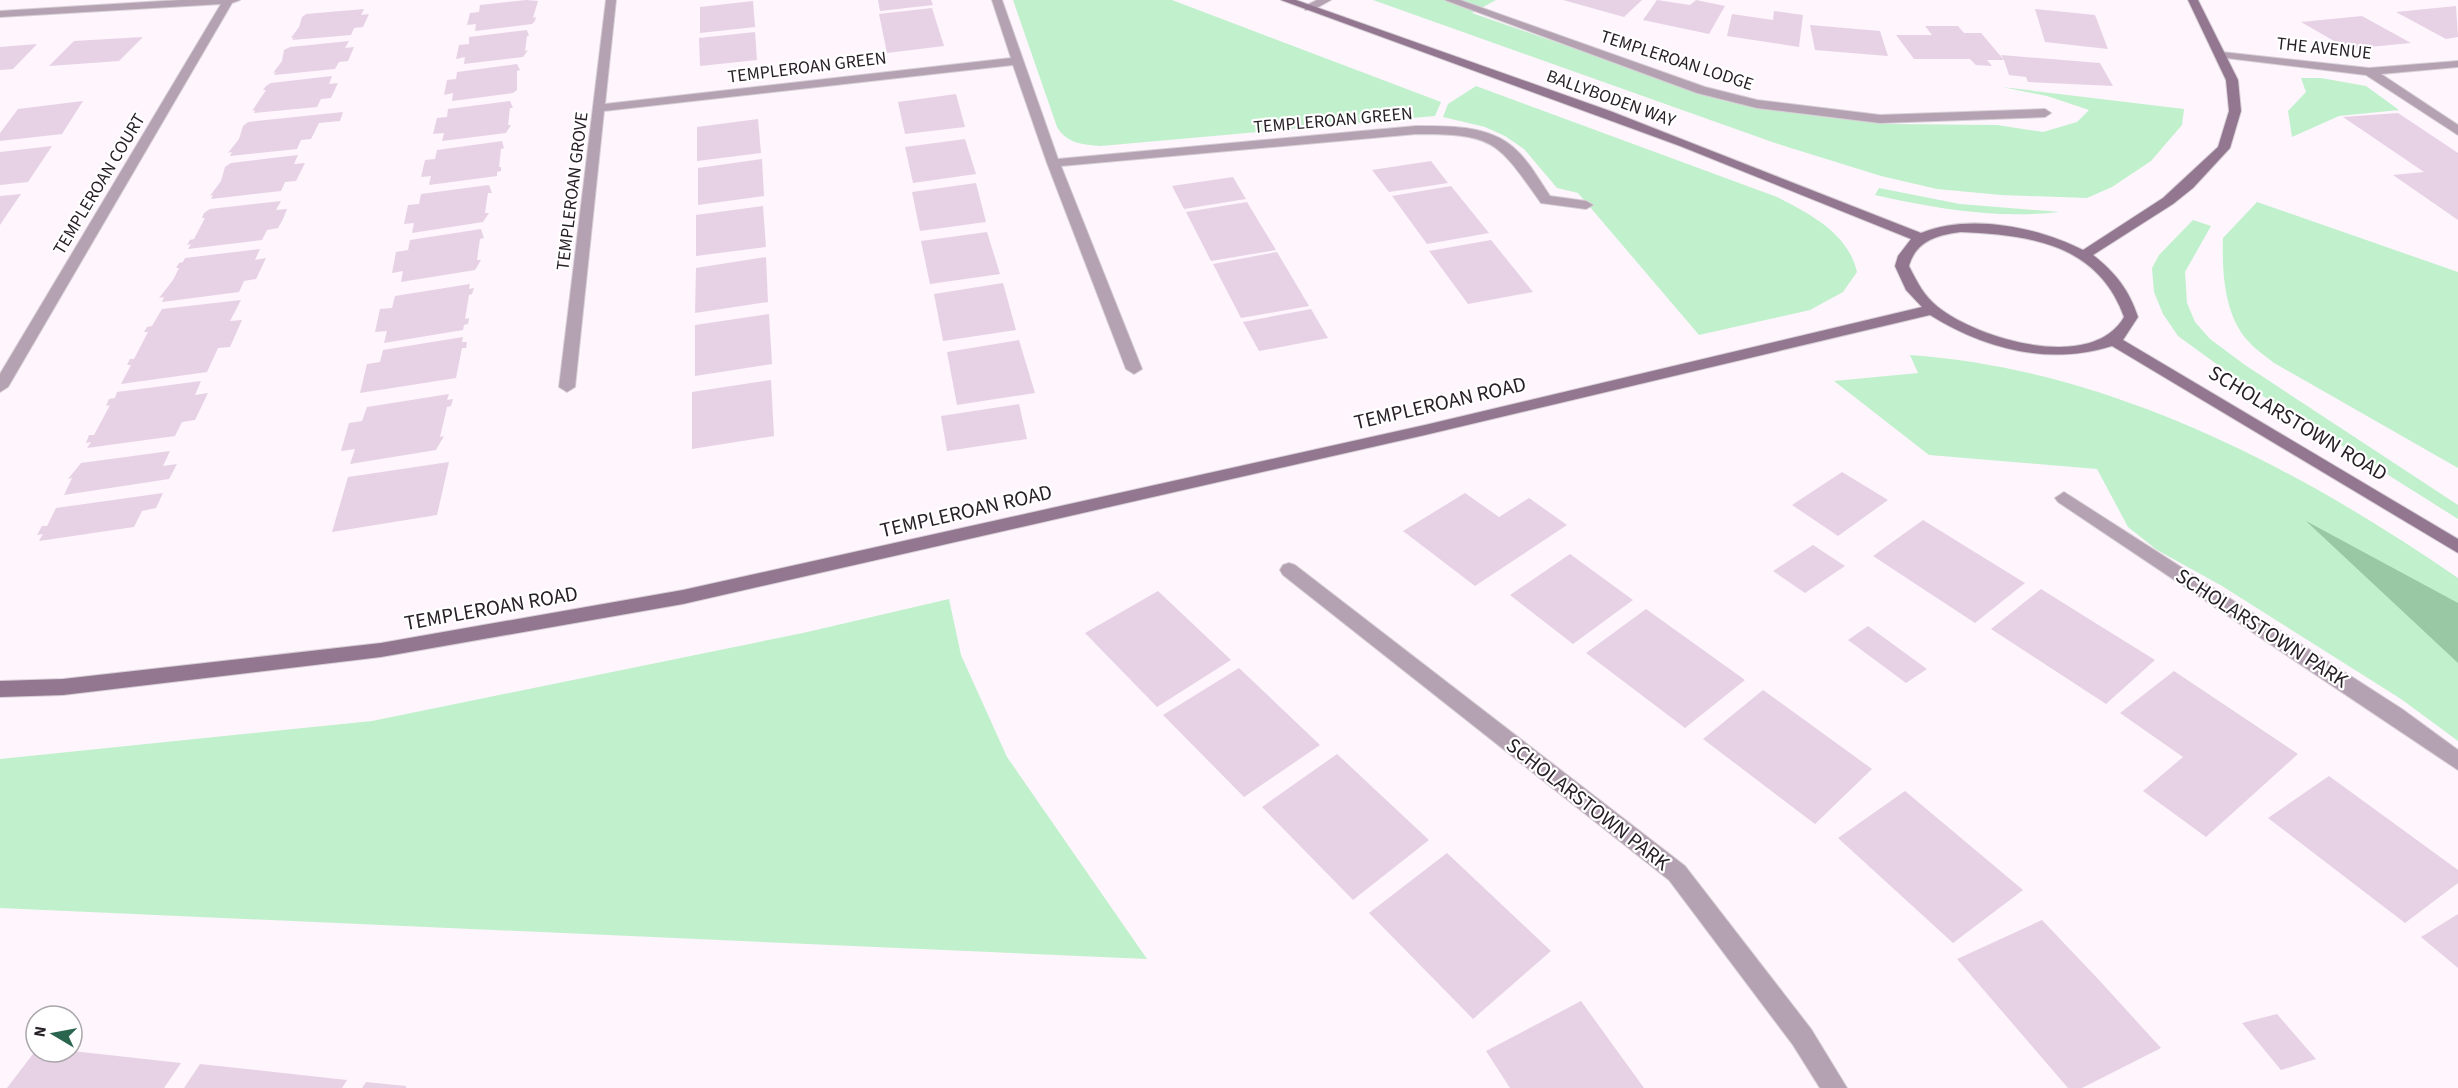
<svg xmlns="http://www.w3.org/2000/svg" width="2458" height="1088" font-family="'Source Sans 3',sans-serif">
<style>
.green{fill:#c1f0cc}
.forest{fill:#98c9a4}
.building{fill:#e7d2e5}
.lines{fill:none;stroke-linecap:round;stroke-linejoin:round}
.street-casing{stroke:#d7cfd6;stroke-width:2}
.secondary-casing{stroke:#d7cfd6;stroke-width:2}
.street{fill:#b4a1b2;fill-rule:evenodd}
.secondary{fill:#937790;fill-rule:evenodd}
.labels{text-anchor:middle;stroke-width:4.5;stroke-linejoin:round;paint-order:stroke}
.far-street-label{font-size:18px;fill:#282027;stroke:#fff}
.street-label{font-size:21px;fill:#282027;stroke:#fff}
</style>
<rect width="100%" height="100%" fill="#fef5fd"/>
<path class="green" d="M 1013,0 L 1172,0 L 1441,102 L 1435,116 L 1101,146 C 1083,145 1066,143 1057,127 Z
M 1373,0 L 1496,0 L 1472,13 L 1725,101 L 1815,116 L 1890,124 L 1997,125 L 2043,132 L 2077,122 L 2089,110 L 2047,96 L 2002,87 L 2184,109 L 2182,125 L 2151,161 L 2112,187 L 2087,198 L 2001,195 L 1937,189 L 1881,176 L 1775,143 Z
M 2301,78 L 2321,78 L 2366,86 L 2399,110 L 2339,116 L 2292,137 L 2288,111 L 2306,92 Z
M 1476,86 L 1777,197 C 1810,214 1848,233 1857,272 L 1843,292 L 1810,310 L 1699,335 L 1578,193 L 1557,188 L 1524,149 L 1505,136 L 1485,127 L 1443,117 L 1448,104 Z
M 1879,188 L 1960,204 L 2060,212 C 1998,219 1936,209 1875,195 Z
M 2257,202 L 2458,272 L 2458,468 L 2274,363 C 2266,356 2256,350 2249,342 C 2224,316 2222,272 2223,238 Z
M 2193,220 L 2211,226 L 2185,272 L 2187,303 L 2195,322 L 2210,339 L 2245,365 L 2458,505 L 2458,519 L 2244,384 L 2178,336 L 2163,314 L 2154,292 L 2152,268 L 2159,255 Z
M 1910,355 C 2109,369 2297,467 2458,578 L 2458,741 L 2401,699 L 2222,586 L 2157,550 L 2128,527 L 2097,469 L 1929,455 L 1834,381 L 1918,373 Z
M 949,599 L 961,655 L 1007,757 L 1147,959 L 0,908 L 0,759 L 372,721 L 803,633 Z"/>
<path class="forest" d="M 2306,521 L 2458,603 L 2458,663 Z"/>
<path class="building" d="M 526,0 L 538,1 L 533,18 L 536,17 L 535,21 L 532,24 L 475,31 L 476,24 L 467,25 L 470,13 L 479,12 L 480,5 Z
M 878,0 L 931,0 L 933,5 L 880,11 Z
M 1563,0 L 1642,0 L 1624,17 Z
M 1657,0 L 1690,5 L 1696,0 L 1725,6 L 1709,34 L 1643,20 Z
M 753,1 L 755,27 L 700,33 L 700,7 Z
M 2456,6 L 2458,37 L 2446,39 L 2396,12 Z
M 932,8 L 944,46 L 887,53 L 879,14 Z
M 364,9 L 361,15 L 369,14 L 363,27 L 354,28 L 351,35 L 292,40 L 294,38 L 291,38 L 299,27 L 302,17 L 306,14 Z
M 2035,9 L 2095,15 L 2108,49 L 2045,42 Z
M 1774,11 L 1803,15 L 1799,47 L 1727,36 L 1732,14 L 1773,20 Z
M 2362,16 L 2411,43 L 2348,49 L 2301,22 Z
M 1810,25 L 1880,31 L 1888,56 L 1815,50 Z
M 1925,26 L 1958,26 L 1964,33 L 1981,33 L 2004,60 L 2001,55 L 2100,63 L 2113,86 L 2028,82 L 2026,77 L 2009,75 L 2004,60 L 1987,60 L 1992,66 L 1976,65 L 1970,59 L 1914,59 L 1896,35 L 1932,35 Z
M 527,30 L 529,36 L 527,36 L 525,51 L 528,50 L 523,57 L 464,64 L 465,57 L 456,59 L 459,45 L 469,44 L 469,37 Z
M 755,32 L 757,60 L 700,66 L 699,38 Z
M 143,37 L 119,61 L 49,66 L 74,41 Z
M 349,41 L 345,48 L 354,47 L 348,61 L 339,62 L 335,69 L 274,75 L 276,72 L 273,73 L 282,61 L 284,50 L 290,47 Z
M 37,44 L 13,69 L 0,70 L 0,47 Z
M 517,64 L 520,70 L 517,71 L 517,90 L 513,93 L 452,101 L 453,93 L 444,95 L 447,80 L 456,79 L 457,72 Z
M 332,76 L 329,84 L 338,83 L 331,98 L 321,99 L 317,107 L 254,113 L 255,110 L 252,111 L 266,90 L 263,90 L 266,86 L 271,83 Z
M 956,94 L 965,127 L 905,134 L 898,102 Z
M 83,101 L 62,134 L 0,141 L 0,133 L 18,109 Z
M 510,101 L 513,108 L 510,108 L 508,125 L 511,125 L 506,133 L 442,141 L 444,133 L 433,134 L 437,118 L 447,117 L 448,109 Z
M 343,112 L 340,121 L 319,123 L 311,139 L 301,140 L 297,149 L 230,156 L 232,152 L 228,153 L 239,139 L 243,126 L 248,122 Z
M 2398,113 L 2458,153 L 2458,220 L 2393,175 L 2424,172 L 2343,117 Z
M 758,119 L 761,153 L 697,161 L 697,127 Z
M 965,139 L 976,174 L 913,183 L 905,147 Z
M 502,141 L 504,148 L 501,149 L 499,167 L 501,167 L 501,171 L 497,172 L 497,176 L 429,185 L 431,176 L 421,177 L 425,160 L 435,159 L 437,150 Z
M 52,146 L 28,182 L 0,185 L 0,152 Z
M 298,155 L 294,164 L 305,163 L 296,181 L 285,182 L 281,191 L 211,199 L 213,195 L 210,196 L 221,181 L 225,167 L 231,163 Z
M 762,159 L 764,196 L 698,205 L 698,168 Z
M 1431,161 L 1448,183 L 1389,192 L 1372,170 Z
M 1233,177 L 1246,199 L 1184,209 L 1172,186 Z
M 976,183 L 986,222 L 920,231 L 912,192 Z
M 489,185 L 492,193 L 488,193 L 485,213 L 489,213 L 483,222 L 412,233 L 414,223 L 404,224 L 408,205 L 419,204 L 421,194 Z
M 1451,186 L 1489,233 L 1427,244 L 1392,196 Z
M 21,194 L 8,213 L 0,225 L 0,196 Z
M 281,201 L 276,210 L 287,209 L 283,219 L 278,228 L 267,230 L 262,240 L 188,249 L 191,244 L 187,245 L 190,240 L 194,239 L 205,218 L 202,218 L 204,213 L 210,209 Z
M 1247,202 L 1276,250 L 1211,261 L 1186,212 Z
M 763,206 L 766,247 L 696,256 L 696,215 Z
M 481,229 L 484,238 L 480,239 L 477,260 L 481,260 L 475,270 L 401,282 L 403,271 L 392,273 L 396,252 L 408,250 L 410,240 Z
M 987,232 L 1000,274 L 930,284 L 921,241 Z
M 1491,240 L 1533,292 L 1468,304 L 1429,251 Z
M 260,249 L 255,260 L 266,258 L 256,279 L 244,281 L 239,292 L 162,302 L 164,297 L 159,298 L 173,280 L 179,268 L 176,268 L 179,263 L 183,262 L 185,258 Z
M 1277,252 L 1309,306 L 1241,318 L 1213,264 Z
M 766,257 L 768,302 L 695,313 L 696,268 Z
M 1003,283 L 1016,330 L 943,341 L 934,294 Z
M 470,284 L 469,289 L 474,288 L 472,294 L 469,295 L 465,319 L 469,318 L 468,324 L 464,325 L 463,330 L 384,343 L 387,331 L 375,332 L 380,309 L 392,308 L 395,296 Z
M 241,300 L 230,321 L 242,320 L 230,347 L 218,348 L 207,372 L 121,384 L 131,365 L 127,365 L 130,359 L 134,359 L 148,332 L 144,332 L 147,327 L 152,326 L 162,309 Z
M 1311,309 L 1328,338 L 1259,351 L 1243,322 Z
M 769,314 L 772,364 L 695,376 L 695,325 Z
M 463,337 L 462,342 L 467,342 L 466,348 L 462,348 L 456,378 L 360,393 L 367,364 L 380,362 L 383,350 Z
M 1019,340 L 1035,393 L 957,405 L 947,352 Z
M 771,380 L 774,436 L 692,449 L 692,392 Z
M 201,381 L 195,395 L 208,393 L 195,420 L 182,422 L 175,436 L 87,448 L 91,442 L 86,443 L 89,435 L 94,435 L 110,405 L 106,406 L 109,399 L 115,398 L 117,392 Z
M 449,394 L 447,400 L 453,399 L 451,406 L 447,407 L 440,437 L 444,436 L 436,450 L 350,464 L 355,449 L 341,451 L 349,423 L 362,421 L 367,407 Z
M 1019,404 L 1027,439 L 947,451 L 941,416 Z
M 170,451 L 163,466 L 177,464 L 169,479 L 64,495 L 72,478 L 68,479 L 81,463 Z
M 449,462 L 437,515 L 332,532 L 348,477 Z
M 1842,472 L 1888,500 L 1838,536 L 1792,505 Z
M 163,493 L 156,508 L 142,511 L 134,527 L 39,541 L 43,534 L 37,535 L 42,526 L 47,526 L 56,508 Z
M 1465,493 L 1499,517 L 1529,498 L 1567,525 L 1475,586 L 1403,531 Z
M 1923,520 L 1973,551 L 2025,583 L 1975,623 L 1873,556 Z
M 1813,545 L 1845,566 L 1805,593 L 1773,571 Z
M 1570,554 L 1633,600 L 1573,644 L 1510,595 Z
M 2041,589 L 2097,624 L 2155,660 L 2106,704 L 1991,629 Z
M 1158,591 L 1231,660 L 1157,707 L 1085,633 Z
M 1646,609 L 1745,680 L 1685,728 L 1586,653 Z
M 1868,626 L 1927,669 L 1906,683 L 1848,640 Z
M 1239,668 L 1320,745 L 1244,797 L 1163,715 Z
M 2174,671 L 2298,754 L 2206,837 L 2143,791 L 2183,757 L 2120,713 Z
M 1763,690 L 1872,769 L 1815,824 L 1703,739 Z
M 1337,754 L 1429,840 L 1353,900 L 1262,807 Z
M 2329,776 L 2458,870 L 2458,883 L 2405,923 L 2268,818 Z
M 1905,791 L 2023,890 L 1953,943 L 1838,838 Z
M 1447,853 L 1551,951 L 1473,1019 L 1369,913 Z
M 2458,914 L 2458,968 L 2421,937 Z
M 2042,920 L 2099,980 L 2161,1048 L 2082,1088 L 2068,1088 L 1957,959 Z
M 1581,1001 L 1644,1088 L 1510,1088 L 1486,1051 Z
M 2277,1014 L 2316,1059 L 2281,1070 L 2242,1023 Z
M 36,1050 L 72,1051 L 181,1063 L 164,1088 L 7,1088 Z
M 200,1064 L 274,1072 L 347,1080 L 342,1088 L 184,1088 Z
M 366,1082 L 406,1086 L 406,1088 L 362,1088 Z"/>
<g class="lines">
<defs>
<path id="street" d="M 180,0 L 240,0 L 232,3 L 8,387 L 0,392 L 0,374 L 221,4 L 0,17 L 0,11 Z
M 606,0 L 616,0 L 605,104 L 1011,58 L 992,0 L 1002,0 L 1058,159 L 1416,126 C 1448,126 1489,125 1514,148 C 1529,161 1539,180 1550,196 L 1586,201 L 1593,205 L 1586,209 L 1541,203 C 1497,141 1495,134 1416,134 L 1061,166 L 1142,369 L 1134,374 L 1126,369 L 1047,163 L 1013,65 L 604,111 L 575,387 L 567,392 L 559,387 Z
M 1317,0 L 1331,0 L 1313,10 L 1305,10 L 1305,6 Z
M 1445,0 L 1460,0 L 1705,87 L 1757,100 L 1880,115 L 2045,109 L 2051,113 L 2045,117 L 1880,123 L 1757,108 L 1697,93 Z
M 2222,52 L 2369,68 L 2458,61 L 2458,67 L 2381,74 L 2458,125 L 2458,135 L 2366,75 L 2218,57 L 2218,53 Z
M 2064,492 L 2402,709 L 2458,750 L 2458,770 L 2058,502 L 2055,498 Z
M 1289,563 L 1295,565 L 1685,866 L 1811,1029 L 1847,1088 L 1820,1088 L 1793,1045 L 1669,880 L 1283,575 L 1280,570 L 1283,565 Z"/>
<path id="secondary" d="M 1281,0 L 1296,0 L 1610,111 L 1921,233 C 1970,213 2037,227 2083,250 L 2163,198 L 2218,147 L 2229,111 L 2226,80 L 2188,0 L 2198,0 L 2238,80 L 2241,111 L 2230,148 L 2193,188 L 2173,204 L 2093,255 C 2116,273 2129,290 2138,317 L 2123,340 L 2458,539 L 2458,553 L 2112,346 C 2049,366 1984,349 1930,315 L 1425,435 L 683,604 L 381,657 L 63,695 L 0,697 L 0,681 L 63,679 L 381,643 L 683,590 L 1425,425 L 1922,307 L 1906,290 L 1895,266 L 1898,256 L 1911,239 L 1680,146 ZM 1961,232 C 2030,235 2098,244 2124,317 C 2092,373 1978,339 1938,307 C 1924,296 1917,282 1909,266 C 1916,241 1937,235 1961,232 Z"/>
</defs>
<use href="#street" class="street-casing"/>
<use href="#secondary" class="secondary-casing"/>
<use href="#street" class="street"/>
<use href="#secondary" class="secondary"/>
</g>
<g class="labels">
<g class="far-street-label">
<text transform="translate(2324 48) rotate(6)" y="6">THE AVENUE</text>
<text transform="translate(1677 60) rotate(18)" y="6">TEMPLEROAN LODGE</text>
<text transform="translate(807 67) rotate(-7)" y="6">TEMPLEROAN GREEN</text>
<text transform="translate(1611 98) rotate(20)" y="6">BALLYBODEN WAY</text>
<text transform="translate(1333 120) rotate(-5)" y="6">TEMPLEROAN GREEN</text>
<text transform="translate(99 184) rotate(-59)" y="6">TEMPLEROAN COURT</text>
<text transform="translate(572 191) rotate(-83)" y="6">TEMPLEROAN GROVE</text>
</g>
<g class="street-label">
<text transform="translate(1440 403) rotate(-13)" y="7">TEMPLEROAN ROAD</text>
<text transform="translate(2298 423) rotate(31)" y="7">SCHOLARSTOWN ROAD</text>
<text transform="translate(966 511) rotate(-13)" y="7">TEMPLEROAN ROAD</text>
<text transform="translate(491 608) rotate(-10)" y="7">TEMPLEROAN ROAD</text>
<text transform="translate(2262 628) rotate(33)" y="7">SCHOLARSTOWN PARK</text>
<text transform="translate(1588 804) rotate(38)" y="7">SCHOLARSTOWN PARK</text>
</g>
</g>
<g transform="translate(54 1034) rotate(280)"><circle r="28" fill="#ffffff" stroke="#a9a6a9" stroke-width="1.5"/>
<path d="M0-4.5L10 22L0 15L-10 22Z" fill="#2a654e"/>
<text y="-9" font-size="16" font-weight="bold" text-anchor="middle" fill="#282027">N</text>
</g>
</svg>
